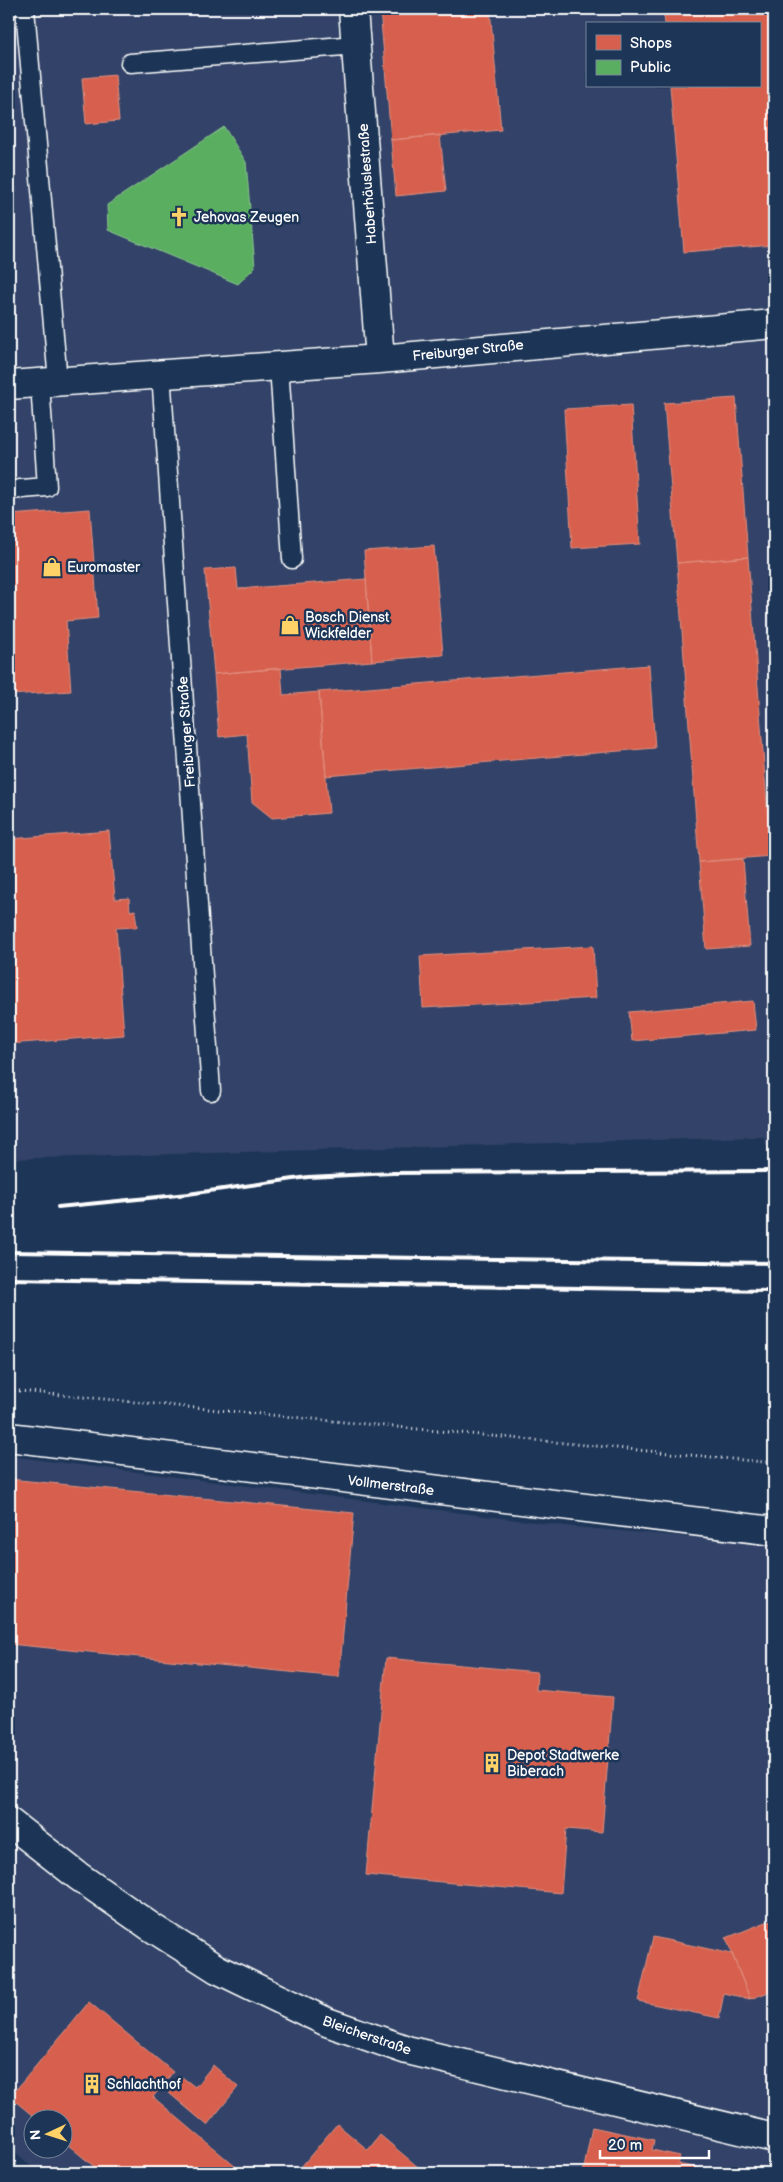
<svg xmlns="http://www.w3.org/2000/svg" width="783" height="2182" font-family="'Balsamiq Sans',sans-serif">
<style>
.built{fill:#304367;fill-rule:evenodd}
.shops{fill:#d6604d;stroke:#e29082}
.public{fill:#5aae61;stroke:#8cc690}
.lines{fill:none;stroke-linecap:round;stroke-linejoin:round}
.service-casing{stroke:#fff;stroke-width:21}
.minor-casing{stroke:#fff;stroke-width:31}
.path{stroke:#fff;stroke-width:3;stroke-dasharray:1 4;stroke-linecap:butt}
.service{stroke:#1d3557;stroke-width:18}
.minor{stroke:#1d3557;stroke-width:28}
.rail{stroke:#fff;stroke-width:4}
.labels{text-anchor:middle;stroke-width:5;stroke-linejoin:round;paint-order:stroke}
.street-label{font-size:14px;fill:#fff;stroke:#1d3557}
.poi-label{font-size:14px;fill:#fff;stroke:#1d3557;text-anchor:start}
</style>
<rect width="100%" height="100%" fill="#1d3557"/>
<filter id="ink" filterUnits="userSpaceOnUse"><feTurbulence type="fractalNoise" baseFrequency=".02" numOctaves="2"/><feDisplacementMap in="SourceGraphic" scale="10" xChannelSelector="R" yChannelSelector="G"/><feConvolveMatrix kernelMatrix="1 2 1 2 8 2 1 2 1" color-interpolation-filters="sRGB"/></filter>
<g filter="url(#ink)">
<path class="built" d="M 9,9 L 774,9 L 774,1164 L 763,1137 L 9,1159 ZM 587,24 L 759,24 L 759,86 L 587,86 Z
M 9,1456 L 574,1527 L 774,1544 L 774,2173 L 39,2173 L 9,2148 ZM 32,2120 L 62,2120 L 62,2150 L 32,2150 Z"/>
<path class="shops" d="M 380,9 L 490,9 L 501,130 L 391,140 Z
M 663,9 L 774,9 L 774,245 L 684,252 L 670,86 L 759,86 L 759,24 L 665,24 Z
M 115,75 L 119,121 L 86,124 L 82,78 Z
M 9,97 L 16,192 L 9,193 Z
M 440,135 L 446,191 L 396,196 L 391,140 Z
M 736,398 L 748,557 L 677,563 L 664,403 Z
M 631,405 L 640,544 L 572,548 L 564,409 Z
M 90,509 L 98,618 L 66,621 L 71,691 L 9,695 L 9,515 Z
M 434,546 L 443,655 L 372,661 L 364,551 Z
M 748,557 L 771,856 L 699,862 L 677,563 Z
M 236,568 L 238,589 L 366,579 L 372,661 L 214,674 L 205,570 Z
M 649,665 L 655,748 L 326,776 L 319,692 Z
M 281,668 L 283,695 L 319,692 L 329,813 L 272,818 L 252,802 L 247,734 L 219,737 L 214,674 Z
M 109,831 L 115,899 L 129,898 L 130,911 L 135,910 L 137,927 L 116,928 L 124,1035 L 9,1044 L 9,839 Z
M 743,859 L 750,946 L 706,949 L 699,862 Z
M 593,946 L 596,998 L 423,1008 L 420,956 Z
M 753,1001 L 756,1030 L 632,1041 L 629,1012 Z
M 9,1479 L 354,1513 L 339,1677 L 9,1644 Z
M 386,1658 L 537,1672 L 536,1690 L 613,1697 L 602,1832 L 566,1829 L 561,1893 L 366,1875 Z
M 774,1919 L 774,1990 L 750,1999 L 726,1938 Z
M 653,1937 L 732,1954 L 750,1999 L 724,1993 L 719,2018 L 638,2001 Z
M 89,2002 L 173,2072 L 153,2097 L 243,2173 L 102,2173 L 62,2140 L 62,2120 L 38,2120 L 10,2097 Z
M 213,2065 L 238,2087 L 207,2125 L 169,2093 L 182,2077 L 195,2087 Z
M 337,2124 L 368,2150 L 380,2135 L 425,2173 L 296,2173 Z
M 592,2127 L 654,2140 L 652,2150 L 680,2156 L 678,2164 L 720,2173 L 583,2173 Z"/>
<path class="public" d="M 224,127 L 246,162 L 255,267 L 238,284 L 108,230 L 107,205 Z"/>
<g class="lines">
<defs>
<path id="service" d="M 25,9 L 58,381
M 130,63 L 356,45
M 279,366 L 292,559
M 161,373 L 211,1091
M 9,490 L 47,487 L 40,383"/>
<path id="minor" d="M 353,9 L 380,359
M 9,385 L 380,359 L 774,324
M 9,1437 L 774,1531
M 9,1822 L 78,1876 L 151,1927 L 217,1969 L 327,2022 L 407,2050 L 774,2138"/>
</defs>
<use href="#service" class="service-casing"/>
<use href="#minor" class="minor-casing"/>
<path class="path" d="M 9,1390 L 774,1463"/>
<use href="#service" class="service"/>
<use href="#minor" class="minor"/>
<path class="rail" d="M 58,1207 L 188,1194 L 308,1177 L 393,1173 L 774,1171
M 9,1252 L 774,1263
M 9,1279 L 774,1291"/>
</g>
</g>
<defs>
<symbol id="church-bare" viewBox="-9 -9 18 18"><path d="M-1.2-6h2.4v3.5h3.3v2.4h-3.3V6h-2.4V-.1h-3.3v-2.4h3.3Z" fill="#ffd166" stroke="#1d3557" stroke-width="2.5" paint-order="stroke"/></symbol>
<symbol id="shop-bare" viewBox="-9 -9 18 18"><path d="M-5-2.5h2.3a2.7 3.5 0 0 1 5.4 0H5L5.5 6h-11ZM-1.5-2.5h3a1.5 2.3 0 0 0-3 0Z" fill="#ffd166" stroke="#1d3557" stroke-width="2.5" paint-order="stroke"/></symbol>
<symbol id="building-bare" viewBox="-9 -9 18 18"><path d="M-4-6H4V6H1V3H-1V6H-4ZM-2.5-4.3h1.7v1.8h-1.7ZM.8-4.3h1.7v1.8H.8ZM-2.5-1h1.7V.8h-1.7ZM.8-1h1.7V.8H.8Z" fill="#ffd166" stroke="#1d3557" stroke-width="2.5" paint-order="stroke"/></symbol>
</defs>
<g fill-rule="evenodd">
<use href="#church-bare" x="165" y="203" width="28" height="28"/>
<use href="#shop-bare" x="38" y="553" width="28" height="28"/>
<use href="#shop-bare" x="276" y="611" width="28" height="28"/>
<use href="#building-bare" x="478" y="1749" width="28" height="28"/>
<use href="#building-bare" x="78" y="2070" width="28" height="28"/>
</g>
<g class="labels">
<g class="street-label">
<text transform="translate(367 184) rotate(-94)" y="5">Haberhäuslestraße</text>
<text transform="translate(468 350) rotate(-6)" y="5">Freiburger Straße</text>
<text transform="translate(186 732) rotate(-94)" y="5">Freiburger Straße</text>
<text transform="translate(391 1485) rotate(7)" y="5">Vollmerstraße</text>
<text transform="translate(367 2035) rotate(19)" y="5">Bleicherstraße</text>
</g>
<g class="poi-label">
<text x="194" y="222">Jehovas Zeugen</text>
<text x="67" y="572">Euromaster</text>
<text x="305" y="622">Bosch Dienst<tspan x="305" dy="16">Wickfelder</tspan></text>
<text x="507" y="1760">Depot Stadtwerke<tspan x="507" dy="16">Biberach</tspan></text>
<text x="107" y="2089">Schlachthof</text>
</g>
</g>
<rect width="783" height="2182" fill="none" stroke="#1d3557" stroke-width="30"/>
<rect x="15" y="15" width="753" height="2152" fill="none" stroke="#fff" stroke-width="2" filter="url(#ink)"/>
<rect x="586" y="22" width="175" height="65" fill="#1d3557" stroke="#77869a"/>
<rect x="596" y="35" width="25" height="15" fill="#d6604d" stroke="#77869a"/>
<text x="630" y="48" font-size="15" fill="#ffffff">Shops</text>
<rect x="596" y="60" width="25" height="15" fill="#5aae61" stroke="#77869a"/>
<text x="630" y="72" font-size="15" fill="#ffffff">Public</text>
<g transform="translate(48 2134) rotate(266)"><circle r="24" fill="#1d3557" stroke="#77869a"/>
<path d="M0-4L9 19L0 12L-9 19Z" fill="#ffd166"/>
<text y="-8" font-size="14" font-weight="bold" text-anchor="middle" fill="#ffffff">N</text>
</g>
<path d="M600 2150v8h109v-8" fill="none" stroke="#ffffff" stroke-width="2.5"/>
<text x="608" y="2150" font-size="15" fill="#ffffff" stroke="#1d3557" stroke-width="4" paint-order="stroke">20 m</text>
</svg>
